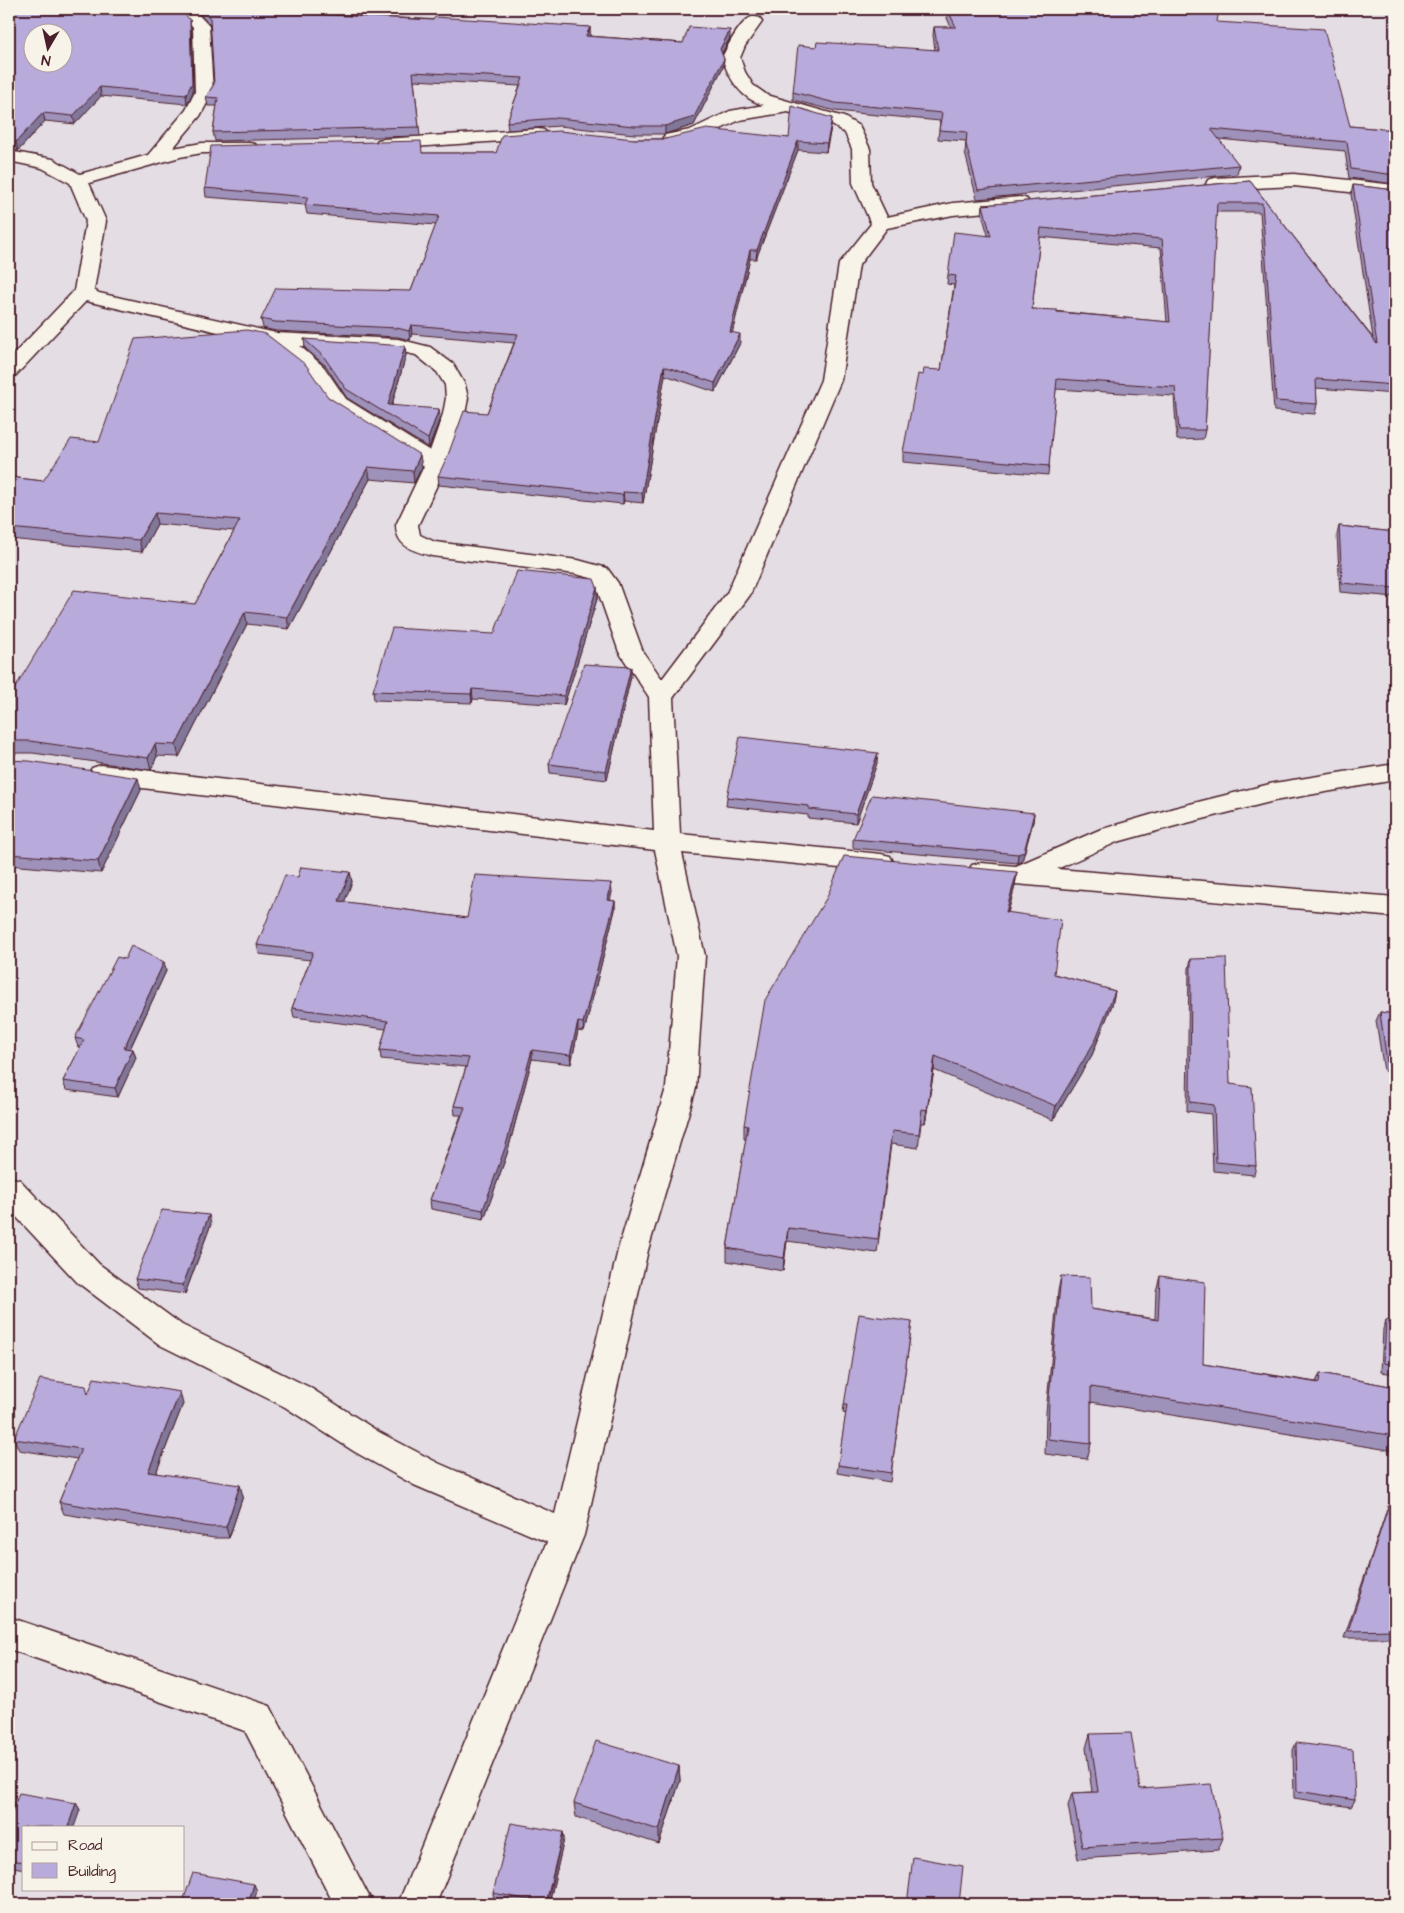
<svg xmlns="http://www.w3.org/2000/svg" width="1404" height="1913" font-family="'Architects Daughter',sans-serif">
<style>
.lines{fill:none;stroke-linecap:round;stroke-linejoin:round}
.minor-casing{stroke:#4a1f2b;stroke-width:3}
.minor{fill:#f7f3e8;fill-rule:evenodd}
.wall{fill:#9e92bb;stroke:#4a1f2b;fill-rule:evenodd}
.shaded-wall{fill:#817799;stroke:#4a1f2b}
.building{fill:#b8aada;stroke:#4a1f2b;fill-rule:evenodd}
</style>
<rect width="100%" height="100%" fill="#e4dde4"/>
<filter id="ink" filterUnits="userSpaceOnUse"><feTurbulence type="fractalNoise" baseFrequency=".02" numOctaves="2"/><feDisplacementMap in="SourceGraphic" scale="10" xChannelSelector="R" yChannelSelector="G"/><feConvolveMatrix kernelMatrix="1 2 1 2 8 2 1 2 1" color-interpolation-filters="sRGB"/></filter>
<g filter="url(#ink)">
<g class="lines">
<defs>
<path id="minor" d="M 176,9 L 193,9 L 209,26 L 213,92 L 200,116 L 173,148 L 202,143 L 249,143 L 255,144 L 258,148 L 255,152 L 249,153 L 202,153 L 180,157 L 89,183 L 106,221 L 94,290 L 99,293 L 276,333 L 398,339 L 430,347 L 453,364 L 465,385 L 468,398 L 465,414 L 447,464 L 418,525 L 420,535 L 435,542 L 578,560 L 607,568 L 618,583 L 643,652 L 662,679 L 727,593 L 821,380 L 839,264 L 871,224 L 853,183 L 852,149 L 845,133 L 832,125 L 788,112 L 740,120 L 701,138 L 671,144 L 665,143 L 662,139 L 665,135 L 690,130 L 730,111 L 764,105 C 741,99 730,80 722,58 C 727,47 738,26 748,19 C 751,16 756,17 760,18 L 762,22 L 745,46 L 740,58 L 745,72 L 753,85 L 767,95 L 844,117 L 859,126 L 870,149 L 871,183 L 887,217 L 953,203 L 1020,197 L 1027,199 L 1029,203 L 1027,207 L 1020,209 L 953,215 L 887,228 L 859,265 L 841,380 L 750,595 L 673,698 L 680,834 L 881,854 L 890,856 L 894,863 L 890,870 L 881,872 L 682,853 L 705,956 L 696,1088 L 648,1250 L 584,1535 L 436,1904 L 398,1904 L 547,1542 L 414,1485 L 355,1452 L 285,1407 L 160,1345 L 77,1282 L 9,1209 L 9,1177 L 20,1180 L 99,1264 L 182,1325 L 309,1387 L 379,1432 L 438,1463 L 555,1514 L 618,1250 L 666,1088 L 677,956 L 655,850 L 101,783 L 92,780 L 88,774 L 92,768 L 101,765 L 654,831 L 649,697 L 619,652 L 595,583 L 591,578 L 576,574 L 432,556 C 414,551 396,547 396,525 L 424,466 L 331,407 L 309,375 L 269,344 L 86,301 L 16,375 L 9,377 L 9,359 L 74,291 L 86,221 L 70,183 L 42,168 L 9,161 L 9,151 L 53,159 L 80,174 L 148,155 L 186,110 L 195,92 L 193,27 ZM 300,346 L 398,351 L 416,355 L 437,372 L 445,385 L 446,398 L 443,414 L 430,451 L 346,399 L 324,367 Z
M 538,129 L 544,130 L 547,134 L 544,138 L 384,149 L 378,148 L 375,144 L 378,140 L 384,139 Z
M 1294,174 L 1395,185 L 1395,197 L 1294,186 L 1215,190 L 1208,188 L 1206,184 L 1208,180 L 1215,178 Z
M 1395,764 L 1395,780 L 1274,801 L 1175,826 L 1117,842 L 1057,869 L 1395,897 L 1395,917 L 981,881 L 972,879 L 968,872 L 972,865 L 981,863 L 1016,866 L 1099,830 L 1174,808 L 1274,783 Z
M 9,1617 L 270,1706 L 373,1904 L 334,1904 L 245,1731 L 9,1649 Z"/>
</defs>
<use href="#minor" class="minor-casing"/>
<use href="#minor" class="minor"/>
</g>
<path class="wall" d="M 9,9 L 190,20 L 191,28 L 193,92 L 187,104 L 101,96 L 75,124 L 45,121 L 18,151 L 9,150 Z
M 195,9 L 300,9 L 297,13 L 590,27 L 590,35 L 589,36 L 683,43 L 730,38 L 722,54 L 724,59 L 723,67 L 694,125 L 665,134 L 634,134 L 559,126 L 508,130 L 507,122 L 520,86 L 414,80 L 420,136 L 215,141 L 213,132 L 217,106 L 208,106 L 206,97 L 214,84 L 210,25 Z
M 948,10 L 1217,22 L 1350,126 L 1395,130 L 1395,184 L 1349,178 L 1345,151 L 1218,139 L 1239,165 L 1237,174 L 977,199 L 965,153 L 966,141 L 938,139 L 940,121 L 835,111 L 793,100 L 793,92 L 816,47 L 935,50 L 933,35 L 934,27 L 951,27 L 947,18 Z
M 831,127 L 826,152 L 798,150 L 756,259 L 750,259 L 732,333 L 740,343 L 715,392 L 665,375 L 643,503 L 624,501 L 623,504 L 439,485 L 438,476 L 487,413 L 514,343 L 412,334 L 410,340 L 398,337 L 276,331 L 263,328 L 261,319 L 411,291 L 436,225 L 307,214 L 305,205 L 206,197 L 205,188 L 422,153 L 496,153 L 634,139 L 789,138 Z
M 1250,181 L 1373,338 L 1351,194 L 1353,185 L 1395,190 L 1395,394 L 1316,388 L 1317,404 L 1315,414 L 1274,411 L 1260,212 L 1216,212 L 1205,430 L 1203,439 L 1177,440 L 1174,396 L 1056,389 L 1048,475 L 903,462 L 903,452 L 923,375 L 941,370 L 954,285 L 947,284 L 948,275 L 988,235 L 982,214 L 983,205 ZM 1040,237 L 1161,248 L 1167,322 L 1032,309 Z
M 304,339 L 406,355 L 392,405 L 440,418 L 429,448 L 347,398 L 326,366 L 305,348 Z
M 328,397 L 422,467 L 414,483 L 370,479 L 289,629 L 247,624 L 179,757 L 157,756 L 151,770 L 33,753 L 9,753 L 9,698 L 195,604 L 234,531 L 157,524 L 142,552 L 9,539 L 9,477 L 43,481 L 99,442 Z
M 1339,526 L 1395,532 L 1395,597 L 1340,592 L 1337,535 Z
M 598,596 L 564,705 L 473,699 L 472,703 L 374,700 L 373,691 L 494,634 Z
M 631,676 L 607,780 L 550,773 L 549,764 Z
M 9,760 L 141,790 L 101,873 L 9,865 L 9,866 Z
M 877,763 L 856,823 L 808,818 L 808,815 L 726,806 L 727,797 Z
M 1034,813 L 1033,822 L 1022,861 L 1017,863 L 853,848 L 853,839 Z
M 350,872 L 352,882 L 344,902 L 467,918 L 612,892 L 610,900 L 615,901 L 615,910 L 584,1032 L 578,1031 L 571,1064 L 532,1059 L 507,1154 L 484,1219 L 431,1209 L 430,1200 L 461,1115 L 455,1115 L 454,1106 L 466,1067 L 381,1059 L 380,1050 L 386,1029 L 294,1017 L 292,1008 L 310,960 L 259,954 L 257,945 L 298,877 Z
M 1017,872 L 1015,886 L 1008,913 L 1054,974 L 1115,991 L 1112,1005 L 1092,1055 L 1053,1120 L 934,1070 L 925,1123 L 921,1123 L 918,1148 L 891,1144 L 877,1253 L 787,1241 L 783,1271 L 727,1261 L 727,1248 L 746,1139 L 744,1139 L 744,1125 Z
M 1191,959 L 1256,1166 L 1254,1175 L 1213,1171 L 1211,1114 L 1187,1111 L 1189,968 Z
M 164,962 L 166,971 L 130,1049 L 133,1049 L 136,1058 L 118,1097 L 66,1090 L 63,1081 L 80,1048 L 78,1047 L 75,1038 Z
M 1380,1012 L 1395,1014 L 1395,1073 L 1384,1071 L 1376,1021 Z
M 211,1224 L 185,1294 L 138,1288 L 135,1279 Z
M 1061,1276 L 1091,1309 L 1155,1319 L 1156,1291 L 1160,1276 L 1203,1364 L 1316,1382 L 1320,1373 L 1395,1387 L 1395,1451 L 1091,1402 L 1091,1444 L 1087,1459 L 1045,1454 L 1046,1412 L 1058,1291 Z
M 1386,1320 L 1395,1322 L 1395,1374 L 1381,1372 L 1383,1329 Z
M 912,1322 L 890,1482 L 837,1473 L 846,1414 L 843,1413 L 844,1405 Z
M 88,1393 L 183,1404 L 156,1473 L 243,1496 L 229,1538 L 214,1538 L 64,1514 L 59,1502 L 77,1459 L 19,1450 L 14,1439 Z
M 1390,1501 L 1395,1503 L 1395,1638 L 1344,1638 L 1387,1509 Z
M 1090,1734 L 1140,1789 L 1223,1838 L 1218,1850 L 1078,1859 L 1068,1806 L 1072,1793 L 1092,1792 L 1086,1748 Z
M 1296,1743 L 1355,1800 L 1351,1807 L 1294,1798 L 1293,1750 Z
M 679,1766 L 680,1781 L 659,1844 L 576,1817 L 574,1803 Z
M 76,1803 L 80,1810 L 24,1827 L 24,1869 L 9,1866 L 9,1820 Z
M 563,1832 L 564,1839 L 549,1904 L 519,1904 L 494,1900 L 493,1893 Z"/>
<path class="shaded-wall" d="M 294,9 L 300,9 L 292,21 L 291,13 Z
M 190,20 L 191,28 L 193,92 L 187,104 L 186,95 Z
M 590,27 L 590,35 L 586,44 L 586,36 Z
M 730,30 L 730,38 L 720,57 L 720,49 Z
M 724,59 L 723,67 L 694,125 L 665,134 L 665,126 Z
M 100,87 L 101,96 L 75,124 L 73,116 Z
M 43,113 L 45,121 L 18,151 L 16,142 Z
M 832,118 L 831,127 L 826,152 L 827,143 Z
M 798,141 L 798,150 L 756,259 L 757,250 Z
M 750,250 L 750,259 L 730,342 L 730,332 Z
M 411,325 L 412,334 L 410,340 L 409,331 Z
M 740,334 L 740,343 L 715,392 L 715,383 Z
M 405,346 L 406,355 L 389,414 L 388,405 Z
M 664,366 L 665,375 L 643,503 L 642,493 Z
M 439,409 L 440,418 L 429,448 L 428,439 Z
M 420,455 L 422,467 L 414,483 L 413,471 Z
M 368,467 L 370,479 L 289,629 L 287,617 Z
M 623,492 L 624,501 L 623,504 Z
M 155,513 L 157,524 L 142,552 L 139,540 Z
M 597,587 L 598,596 L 564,705 L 564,696 Z
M 245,612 L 247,624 L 179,757 L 176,745 Z
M 631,667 L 631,676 L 607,780 L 606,771 Z
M 472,689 L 473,699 L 472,703 L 471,694 Z
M 155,744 L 157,756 L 151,770 L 148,758 Z
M 878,753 L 877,763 L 856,823 L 856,814 Z
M 138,778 L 141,790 L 101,873 L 98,861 Z
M 1034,813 L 1033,822 L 1022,861 L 1017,863 L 1018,854 Z
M 350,872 L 352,882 L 341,911 L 339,901 Z
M 1017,872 L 1015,886 L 1004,926 L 1006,912 Z
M 611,883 L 612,892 L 608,909 L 608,900 Z
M 615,901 L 615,910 L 584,1032 L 583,1023 Z
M 164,962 L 166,971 L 126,1057 L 124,1048 Z
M 1115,991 L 1112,1005 L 1092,1055 L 1053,1120 L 1056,1106 Z
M 578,1022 L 578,1031 L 571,1064 L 570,1055 Z
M 133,1049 L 136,1058 L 118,1097 L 115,1088 Z
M 532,1050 L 532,1059 L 507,1154 L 484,1219 L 483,1210 Z
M 935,1056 L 934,1070 L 925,1123 L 927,1110 Z
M 209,1215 L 211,1224 L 185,1294 L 183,1285 Z
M 788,1228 L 787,1241 L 783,1271 L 784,1258 Z
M 180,1392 L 183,1404 L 152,1483 L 148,1472 Z
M 240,1485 L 243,1496 L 229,1538 L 226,1527 Z
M 12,1742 L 16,1750 L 9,1768 L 9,1750 Z
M 679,1766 L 680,1781 L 659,1844 L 659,1830 Z
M 76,1803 L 80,1810 L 74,1827 L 68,1827 Z
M 563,1832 L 564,1839 L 549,1904 L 547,1904 Z
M 254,1884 L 257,1891 L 253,1904 L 248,1904 Z"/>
<path class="building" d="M 9,9 L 180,9 L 190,20 L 192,83 L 186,95 L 100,87 L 73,116 L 43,113 L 16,142 L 9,141 ZM 32,32 L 62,32 L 62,62 L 32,62 Z
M 201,9 L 294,9 L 291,13 L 433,20 L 435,17 L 590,27 L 586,36 L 683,43 L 689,27 L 730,30 L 720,49 L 724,59 L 694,117 L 665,126 L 634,126 L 558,118 L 507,122 L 523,78 L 413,72 L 419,127 L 213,132 L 218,98 L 206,97 L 214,84 L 210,18 Z
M 966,9 L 1219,9 L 1217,22 L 1324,29 L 1350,126 L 1395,130 L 1395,175 L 1351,169 L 1347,142 L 1211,129 L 1239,165 L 978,190 L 966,144 L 967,132 L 939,130 L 942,113 L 835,103 L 793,92 L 798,45 L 816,47 L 817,42 L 938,50 L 934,27 L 956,27 L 948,10 Z
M 792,106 L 832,118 L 827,143 L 798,141 L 757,250 L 750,250 L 730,332 L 740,334 L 715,383 L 664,366 L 642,493 L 623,492 L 623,495 L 438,476 L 448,455 L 464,411 L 487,413 L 518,334 L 411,325 L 409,331 L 397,328 L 275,322 L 261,319 L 276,288 L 411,291 L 439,216 L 305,205 L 308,197 L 205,188 L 211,146 L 421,141 L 422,153 L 496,153 L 502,135 L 559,131 L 634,139 L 665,139 L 707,129 L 789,138 Z
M 1250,181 L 1377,344 L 1353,185 L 1395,190 L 1395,385 L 1316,379 L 1317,404 L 1276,401 L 1262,203 L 1217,203 L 1205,430 L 1179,430 L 1175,387 L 1057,379 L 1049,466 L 903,452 L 918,374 L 923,375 L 924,369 L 941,370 L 956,276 L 948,275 L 954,232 L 991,236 L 983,205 ZM 1041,228 L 1162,239 L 1170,322 L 1057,312 L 1057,310 L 1032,309 Z
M 247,330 L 266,334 L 306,365 L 328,397 L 420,455 L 413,471 L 368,467 L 287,617 L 245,612 L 176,745 L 155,744 L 148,758 L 30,741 L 9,741 L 9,698 L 74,590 L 195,604 L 240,520 L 155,513 L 139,540 L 9,528 L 9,477 L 43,481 L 71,439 L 99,442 L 135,339 Z
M 304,339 L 405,346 L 388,405 L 439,409 L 428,439 L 346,389 L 324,357 Z
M 1339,526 L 1395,532 L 1395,588 L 1342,583 Z
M 517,571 L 594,579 L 597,587 L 564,696 L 472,689 L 471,694 L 373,691 L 392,628 L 494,634 Z
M 584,664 L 631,667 L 606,771 L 549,764 Z
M 740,737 L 878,753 L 856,814 L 809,809 L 809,806 L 727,797 Z
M 9,760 L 29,761 L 138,778 L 98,861 L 9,854 Z
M 872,795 L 1034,813 L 1024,852 L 1018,854 L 853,839 Z
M 844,856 L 1017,872 L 1006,912 L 1061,920 L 1054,974 L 1115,991 L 1095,1041 L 1056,1106 L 935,1056 L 927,1110 L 922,1109 L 919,1134 L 892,1131 L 878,1239 L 788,1228 L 784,1258 L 727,1248 L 748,1126 L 744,1125 L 765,1000 L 827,897 Z
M 301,867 L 350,872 L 339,901 L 467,918 L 475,875 L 611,883 L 608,900 L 615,901 L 583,1023 L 578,1022 L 570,1055 L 532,1050 L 506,1145 L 483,1210 L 430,1200 L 465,1107 L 454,1106 L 469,1058 L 380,1050 L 388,1021 L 292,1008 L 313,952 L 257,945 L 285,875 L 298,877 Z
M 131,946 L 164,962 L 124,1048 L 133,1049 L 115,1088 L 63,1081 L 84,1040 L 75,1038 L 117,957 L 125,959 Z
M 1226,958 L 1230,1084 L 1252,1087 L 1256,1166 L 1216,1162 L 1214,1105 L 1190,1102 L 1191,959 Z
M 1380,1012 L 1395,1014 L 1395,1063 L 1387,1062 Z
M 162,1210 L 209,1215 L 183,1285 L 135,1279 Z
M 1061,1276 L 1090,1277 L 1091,1309 L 1158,1320 L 1160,1276 L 1205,1282 L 1203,1364 L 1319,1383 L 1320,1373 L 1395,1387 L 1395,1436 L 1091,1387 L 1091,1444 L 1048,1439 L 1049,1397 Z
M 859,1314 L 912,1322 L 891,1473 L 838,1465 L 847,1405 L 844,1405 Z
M 1386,1320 L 1395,1322 L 1395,1365 L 1384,1363 Z
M 94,1378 L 180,1392 L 148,1472 L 240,1485 L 226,1527 L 210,1527 L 59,1502 L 81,1449 L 14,1439 L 40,1379 L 86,1386 L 88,1394 Z
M 1390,1501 L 1395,1503 L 1395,1552 L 1392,1550 L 1395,1564 L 1395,1630 L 1348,1631 Z
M 1131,1733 L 1140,1789 L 1211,1784 L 1223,1838 L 1082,1847 L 1072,1793 L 1098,1792 L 1090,1734 Z
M 9,1741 L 12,1742 L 9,1750 Z
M 596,1741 L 679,1766 L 659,1830 L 574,1803 Z
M 1296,1743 L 1353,1750 L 1355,1800 L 1297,1791 Z
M 19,1793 L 76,1803 L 68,1827 L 24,1827 L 24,1862 L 9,1860 L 9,1820 Z
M 511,1823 L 563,1832 L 546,1903 L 493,1893 Z
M 913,1857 L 963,1866 L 959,1904 L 907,1904 Z
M 193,1873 L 254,1884 L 248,1904 L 182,1904 Z"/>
</g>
<rect width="1404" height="1913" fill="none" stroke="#f7f3e8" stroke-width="30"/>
<rect x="15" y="15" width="1374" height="1883" fill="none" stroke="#4a1f2b" stroke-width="2" filter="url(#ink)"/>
<rect x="22" y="1826" width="162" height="65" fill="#f7f3e8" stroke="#b29e9c"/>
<rect x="32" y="1842" width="25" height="8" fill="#f7f3e8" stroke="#b29e9c"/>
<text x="68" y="1850" font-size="15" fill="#4a1f2b">Road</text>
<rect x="32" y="1863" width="25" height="15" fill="#b8aada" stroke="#b29e9c"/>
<text x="68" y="1876" font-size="15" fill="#4a1f2b">Building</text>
<g transform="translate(48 48) rotate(189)"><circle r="24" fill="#f7f3e8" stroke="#b29e9c"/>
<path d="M0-4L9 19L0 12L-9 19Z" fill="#4a1f2b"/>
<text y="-8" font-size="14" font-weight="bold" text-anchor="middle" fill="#4a1f2b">N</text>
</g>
</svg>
